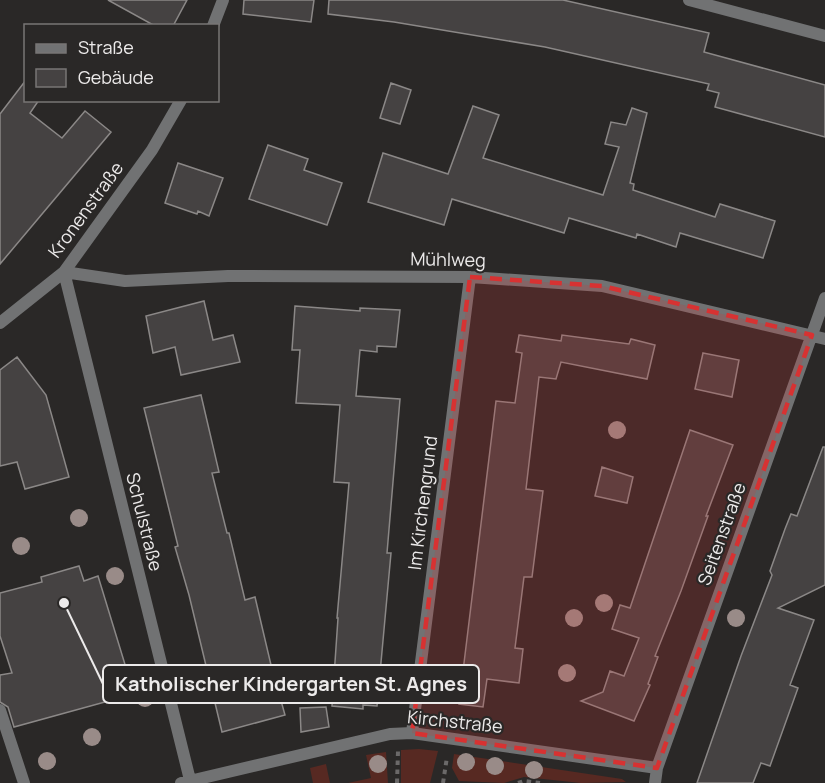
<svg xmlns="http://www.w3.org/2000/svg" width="825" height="783" font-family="Manrope,sans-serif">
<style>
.green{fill:#572922}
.building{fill:#454242;stroke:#8b8887;stroke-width:1.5}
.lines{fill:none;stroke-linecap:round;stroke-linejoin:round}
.path{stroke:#6b6969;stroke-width:4;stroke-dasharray:4.5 4.5;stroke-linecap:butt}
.minor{stroke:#717273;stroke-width:12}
.tree{fill:#998b88}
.marked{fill:#d73232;fill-opacity:0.2;stroke:#d73232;stroke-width:4.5;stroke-dasharray:12 8;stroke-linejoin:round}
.labels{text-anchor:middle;stroke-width:4.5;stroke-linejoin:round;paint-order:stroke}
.street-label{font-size:18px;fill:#eceaea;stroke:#2a2827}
.leader{fill:none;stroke:#eceaea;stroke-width:2}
.callout-dot{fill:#eceaea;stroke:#2a2827;stroke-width:2}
.callout{fill:#2a2827;stroke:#eceaea;stroke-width:2}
.callout-label{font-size:20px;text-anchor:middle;font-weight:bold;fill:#eceaea}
</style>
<rect width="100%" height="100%" fill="#2a2827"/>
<path class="green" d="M 419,749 L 438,751 L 430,783 L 401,783 L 401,750 Z
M 386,752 L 388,783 L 348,783 L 371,778 L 366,755 Z
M 454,754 L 622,779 L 626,782 L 581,783 L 524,777 L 504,783 L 459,781 L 452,768 Z
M 326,764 L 330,783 L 313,783 L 310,768 Z"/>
<path class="building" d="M 108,0 L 187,0 L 173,26 L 155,26 Z
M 244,0 L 314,0 L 311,22 L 243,14 Z
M 329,0 L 563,0 L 709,33 L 704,52 L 825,85 L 825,137 L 715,107 L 719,93 L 707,90 L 709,84 L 545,47 L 394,22 L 328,14 Z
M 26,80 L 26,100 L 39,100 L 30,113 L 62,138 L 85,111 L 111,132 L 0,264 L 0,114 Z
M 391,83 L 411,90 L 400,124 L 380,118 Z
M 473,106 L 499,115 L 483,158 L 603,195 L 619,147 L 605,144 L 611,122 L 626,125 L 632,108 L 647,113 L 630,183 L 634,184 L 633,190 L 715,217 L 720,204 L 775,221 L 763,258 L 680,233 L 676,247 L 637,234 L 636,238 L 569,218 L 564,233 L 452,199 L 444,225 L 368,202 L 383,153 L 448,174 Z
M 268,145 L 308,159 L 304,170 L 342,183 L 327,225 L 249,199 Z
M 178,163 L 223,178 L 209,216 L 198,211 L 197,214 L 165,203 Z
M 204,301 L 213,340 L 233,335 L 240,362 L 181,375 L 175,347 L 153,353 L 146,316 Z
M 295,306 L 360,311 L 360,308 L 400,310 L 396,347 L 377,346 L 377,352 L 360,350 L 356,396 L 400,399 L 387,553 L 391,553 L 377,706 L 363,705 L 363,709 L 332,706 L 338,618 L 337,618 L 349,483 L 334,482 L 340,405 L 296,403 L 300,350 L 292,350 Z
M 519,335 L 561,341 L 562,335 L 629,344 L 631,339 L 655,345 L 647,379 L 561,362 L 556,379 L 539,377 L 526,489 L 543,491 L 532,577 L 524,577 L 515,648 L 523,649 L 519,683 L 487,679 L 483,707 L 459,704 L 496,401 L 515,403 L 522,353 L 516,352 Z
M 703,353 L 739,360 L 732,397 L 695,389 Z
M 17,357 L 46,395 L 69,477 L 25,489 L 17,462 L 0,466 L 0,370 Z
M 201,395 L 219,472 L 212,473 L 227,533 L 229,533 L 245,600 L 255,597 L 271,665 L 285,715 L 222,732 L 189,595 L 175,547 L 178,546 L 144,408 Z
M 690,430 L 733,445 L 706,516 L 708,516 L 681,591 L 655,656 L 658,657 L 648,684 L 650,685 L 634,721 L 581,701 L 603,692 L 610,671 L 624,676 L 639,638 L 612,629 L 620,605 L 630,608 Z
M 823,447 L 825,447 L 825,585 L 778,608 L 814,620 L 790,685 L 798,688 L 770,766 L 761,763 L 753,783 L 697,783 L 741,656 L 772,575 L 770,571 L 785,529 L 791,514 L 797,516 Z
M 602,467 L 633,477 L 627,503 L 595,496 Z
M 79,566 L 84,581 L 98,576 L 134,694 L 14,727 L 8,707 L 0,702 L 0,675 L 12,673 L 0,636 L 0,593 L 42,582 L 41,577 Z
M 326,707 L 329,727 L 301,732 L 300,708 Z"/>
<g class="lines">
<path class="path" d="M 397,783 L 398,751
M 443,783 L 447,757
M 518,783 L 524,781 L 540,783"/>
<path class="minor" d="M 689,0 L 825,36
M 213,26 L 223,0
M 0,323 L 64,272 L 152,150 L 181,100
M 0,710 L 24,783
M 412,733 L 470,277
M 190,780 L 64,272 L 125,281 L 228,276 L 470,277 L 602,286 L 825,339
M 181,783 L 390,734 L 412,733 L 657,768
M 655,783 L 657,768 L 825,298"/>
</g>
<g class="tree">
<circle cx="617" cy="430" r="9"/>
<circle cx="79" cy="518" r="9"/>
<circle cx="21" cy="546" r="9"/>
<circle cx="115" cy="576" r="9"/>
<circle cx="604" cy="603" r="9"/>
<circle cx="574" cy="618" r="9"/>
<circle cx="736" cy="618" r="9"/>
<circle cx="567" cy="673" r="9"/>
<circle cx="145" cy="698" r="9"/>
<circle cx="92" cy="737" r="9"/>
<circle cx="47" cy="761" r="9"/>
<circle cx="466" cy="762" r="9"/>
<circle cx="378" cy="764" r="9"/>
<circle cx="495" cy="766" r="9"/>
<circle cx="534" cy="770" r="9"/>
</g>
<path class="marked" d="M 470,277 L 602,286 L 812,335 L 657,768 L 412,733 Z"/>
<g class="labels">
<g class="street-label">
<text transform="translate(86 210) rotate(-54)" y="6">Kronenstraße</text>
<text transform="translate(448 260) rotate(1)" y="6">Mühlweg</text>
<text transform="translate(423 503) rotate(-83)" y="6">Im Kirchengrund</text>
<text transform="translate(144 522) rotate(76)" y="6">Schulstraße</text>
<text transform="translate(722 534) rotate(-70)" y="6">Seitenstraße</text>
<text transform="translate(455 722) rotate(6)" y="6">Kirchstraße</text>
</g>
</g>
<path class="leader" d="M64 603L103 684"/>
<circle class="callout-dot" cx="64" cy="603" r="6"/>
<rect class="callout" x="103" y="665" width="376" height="38" rx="6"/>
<g class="callout-label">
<text x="291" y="691">Katholischer Kindergarten St. Agnes</text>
</g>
<rect x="24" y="24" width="195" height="78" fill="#2a2827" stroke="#787675" stroke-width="1.5"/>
<rect x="36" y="44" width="30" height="9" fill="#717273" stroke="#787675" stroke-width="1.5"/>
<text x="78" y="54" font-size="18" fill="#eceaea">Straße</text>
<rect x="36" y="69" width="30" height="18" fill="#454242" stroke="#787675" stroke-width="1.5"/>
<text x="78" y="84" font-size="18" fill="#eceaea">Gebäude</text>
</svg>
